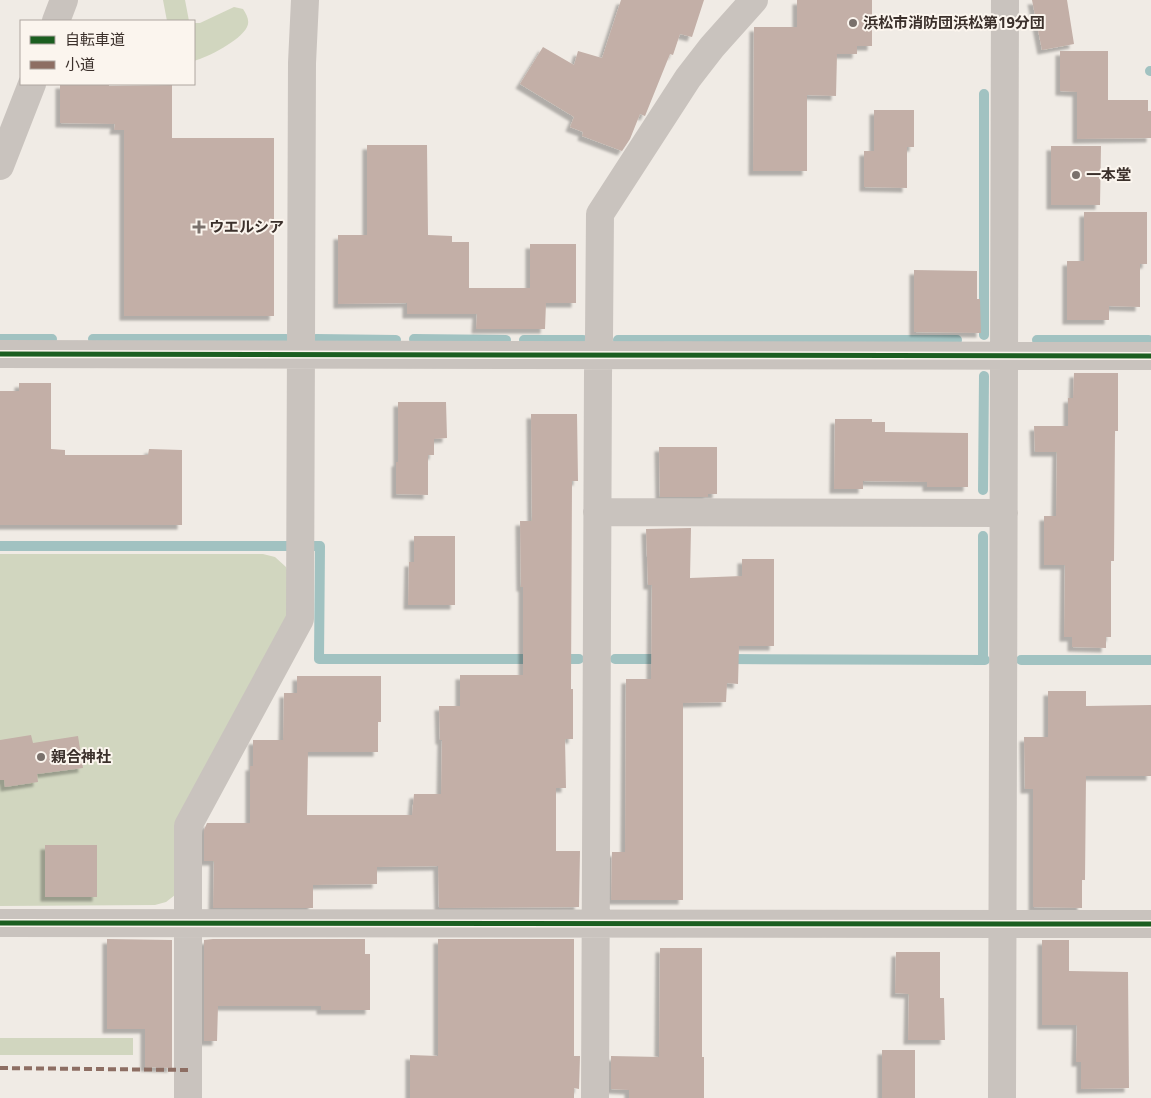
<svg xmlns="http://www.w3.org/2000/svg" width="1151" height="1098" font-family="'Titillium Web','Noto Sans JP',sans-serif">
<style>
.green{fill:#d1d6bf}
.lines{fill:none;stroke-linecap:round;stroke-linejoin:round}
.stream{stroke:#a1c2c1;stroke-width:10}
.building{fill:#c3afa7;filter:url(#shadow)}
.minor{stroke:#c9c3be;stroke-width:28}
.quiet{stroke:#8d6e63;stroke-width:4;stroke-dasharray:8 4;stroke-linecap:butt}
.cycleway-casing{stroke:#fbf5ee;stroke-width:8}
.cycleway{stroke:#1b5e20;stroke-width:5}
.poi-dot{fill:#7a716c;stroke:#fbf5ee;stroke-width:2}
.labels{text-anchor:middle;stroke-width:4;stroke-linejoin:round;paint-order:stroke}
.poi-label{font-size:15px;font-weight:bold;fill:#3b302b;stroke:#fbf5ee;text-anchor:start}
</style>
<defs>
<filter id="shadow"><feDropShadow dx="-4.5" dy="4.5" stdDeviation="1" flood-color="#0004"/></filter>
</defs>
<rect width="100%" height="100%" fill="#f0ebe5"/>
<path class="green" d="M 163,0 L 185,0 L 189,21 L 167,21 Z
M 234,7 L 243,9 C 247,15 250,21 247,27 C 240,41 208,57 194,61 L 194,23 L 200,23 Z
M 0,554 L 263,554 L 275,557 L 286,567 L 290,580 L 288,617 L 187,808 L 175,895 L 166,902 L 155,905 L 0,906 Z
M 0,1038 L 133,1038 L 133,1055 L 0,1055 Z"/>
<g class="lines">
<path class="stream" d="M 1150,71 L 1151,71
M 984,335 L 984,94
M 0,339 L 52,339
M 93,339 L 286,339
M 316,339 L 396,340
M 414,339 L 506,340
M 524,340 L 583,340
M 618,340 L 957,340
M 1037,340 L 1149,340
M 983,490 L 984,376
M 0,546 L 290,546
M 311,546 L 320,546 L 319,659 L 537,659
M 559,659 L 579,659
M 615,659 L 664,659
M 726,659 L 985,660
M 983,660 L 983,536
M 1021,660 L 1151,660"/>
</g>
<path class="building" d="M 621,0 L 704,0 L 692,37 L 680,34 L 673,55 L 670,54 L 645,116 L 640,114 L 630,139 L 622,151 L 582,136 L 583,132 L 570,127 L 574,117 L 520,84 L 543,47 L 574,65 L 578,51 L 602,58 Z
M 797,0 L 872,0 L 872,46 L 857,46 L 857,54 L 837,54 L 836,96 L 807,95 L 807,171 L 753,171 L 754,27 L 797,27 Z
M 1032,0 L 1067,0 L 1074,44 L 1042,50 Z
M 1060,51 L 1108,51 L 1108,100 L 1148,100 L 1148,111 L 1151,111 L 1151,138 L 1077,139 L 1077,92 L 1060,91 Z
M 60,84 L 109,84 L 109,86 L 172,85 L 172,138 L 274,138 L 274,316 L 124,316 L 124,130 L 114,130 L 115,124 L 60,123 Z
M 874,110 L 914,110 L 914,147 L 907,147 L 907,188 L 864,187 L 864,151 L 874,151 Z
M 367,145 L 427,145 L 428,235 L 452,236 L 452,242 L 469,242 L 469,288 L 530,288 L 530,244 L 576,244 L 576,303 L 546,303 L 545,329 L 476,329 L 477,314 L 407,314 L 407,303 L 338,304 L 338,235 L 367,235 Z
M 1051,146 L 1101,146 L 1100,205 L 1051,205 Z
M 1084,212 L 1147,212 L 1147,264 L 1140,264 L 1140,307 L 1109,306 L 1109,320 L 1067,320 L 1067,261 L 1084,261 Z
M 914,270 L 977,271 L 977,299 L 980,299 L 981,333 L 914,332 Z
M 1074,373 L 1118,373 L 1118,431 L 1115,431 L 1114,561 L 1111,561 L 1111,637 L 1106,637 L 1106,648 L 1072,647 L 1072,637 L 1064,637 L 1065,565 L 1044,565 L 1044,516 L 1056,516 L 1057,452 L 1035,452 L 1034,426 L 1068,426 L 1068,398 L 1073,398 Z
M 19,383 L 51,383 L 51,449 L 65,450 L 65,455 L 148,455 L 149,449 L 182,450 L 182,525 L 0,525 L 0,391 L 19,391 Z
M 398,402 L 446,402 L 447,438 L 434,439 L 434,455 L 428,455 L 428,495 L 396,494 L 396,462 L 398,462 Z
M 531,414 L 577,414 L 578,481 L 572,481 L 571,689 L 573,689 L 573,739 L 565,739 L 566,788 L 556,788 L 556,851 L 580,851 L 579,907 L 439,908 L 438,866 L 377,867 L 377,884 L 313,885 L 313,908 L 213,908 L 214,861 L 204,861 L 204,830 L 207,823 L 250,823 L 250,766 L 253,766 L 253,740 L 283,740 L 284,693 L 297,693 L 297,676 L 381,676 L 381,722 L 378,722 L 378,752 L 308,752 L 307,815 L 412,815 L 414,794 L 441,794 L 442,740 L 440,740 L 439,706 L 460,706 L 460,675 L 523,675 L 523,587 L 521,587 L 520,521 L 532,521 Z
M 835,419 L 872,419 L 872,422 L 885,422 L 885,432 L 968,433 L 968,487 L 927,487 L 927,482 L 863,481 L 863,489 L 834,489 Z
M 659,447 L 717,447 L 717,494 L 708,494 L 708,497 L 660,497 Z
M 691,528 L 690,578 L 742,576 L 742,559 L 774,559 L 774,646 L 739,646 L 738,684 L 727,683 L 726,702 L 683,703 L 683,900 L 611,900 L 612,852 L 625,852 L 626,679 L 651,679 L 652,585 L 648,585 L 646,529 Z
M 414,536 L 455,536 L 455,605 L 408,605 L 409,562 L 414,562 Z
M 1048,691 L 1086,691 L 1086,706 L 1151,705 L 1151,776 L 1086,776 L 1085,880 L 1082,880 L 1082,908 L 1033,907 L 1033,789 L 1025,789 L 1024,737 L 1048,737 Z
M 31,735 L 33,743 L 78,736 L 83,768 L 37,774 L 38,782 L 5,787 L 4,780 L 0,780 L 0,740 Z
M 45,845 L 97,845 L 97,897 L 45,897 Z
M 107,939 L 172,940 L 172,1068 L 145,1067 L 145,1029 L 107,1029 Z
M 213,939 L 365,939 L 365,954 L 370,954 L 370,1010 L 321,1010 L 321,1006 L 218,1006 L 217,1041 L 204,1041 L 204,940 Z
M 438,939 L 574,939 L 574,1056 L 580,1056 L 579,1089 L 574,1088 L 574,1098 L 410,1098 L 410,1055 L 438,1056 Z
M 1042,940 L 1069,940 L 1069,971 L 1128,972 L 1129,1088 L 1081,1089 L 1081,1062 L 1076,1062 L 1077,1025 L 1042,1025 Z
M 660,948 L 702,948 L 702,1057 L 704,1057 L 704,1098 L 629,1098 L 629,1090 L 611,1089 L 611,1056 L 659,1057 Z
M 896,952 L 940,952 L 940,998 L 944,998 L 945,1040 L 908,1040 L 909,994 L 895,993 Z
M 882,1050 L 915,1050 L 915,1098 L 882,1098 Z"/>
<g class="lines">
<path class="minor" d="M 56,21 L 64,0
M 0,166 L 32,84
M 0,354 L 1151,356
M 597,512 L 1004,513
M 0,923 L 1151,924
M 188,1098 L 188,826 L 300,619 L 302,63 L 305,0
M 595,1098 L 598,373 L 599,337 L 600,214 L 688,78 L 712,47 L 754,0
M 1002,1098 L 1005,0"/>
<path class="quiet" d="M 0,1068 L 188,1070"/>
<defs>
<path id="cycleway" d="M 0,354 L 1151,356
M 0,923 L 1151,924"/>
</defs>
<use href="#cycleway" class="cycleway-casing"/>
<use href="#cycleway" class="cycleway"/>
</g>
<g class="poi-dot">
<circle cx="853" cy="23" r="5"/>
<circle cx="1076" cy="175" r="5"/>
<path d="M196.5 219.5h5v5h5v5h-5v5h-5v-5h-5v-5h5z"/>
<circle cx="41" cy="757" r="5"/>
</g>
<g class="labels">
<g class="poi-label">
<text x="863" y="28">浜松市消防団浜松第19分団</text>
<text x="1086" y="180">一本堂</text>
<text x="209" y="232">ウエルシア</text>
<text x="51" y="762">親合神社</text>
</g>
</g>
<rect x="20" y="20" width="175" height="65" fill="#fbf5ee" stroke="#aea6a0"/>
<rect x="30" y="36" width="25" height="8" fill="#1b5e20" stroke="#aea6a0"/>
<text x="65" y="45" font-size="15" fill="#3b302b">自転車道</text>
<rect x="30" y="61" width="25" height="8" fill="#8d6e63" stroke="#aea6a0"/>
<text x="65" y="70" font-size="15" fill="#3b302b">小道</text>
</svg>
